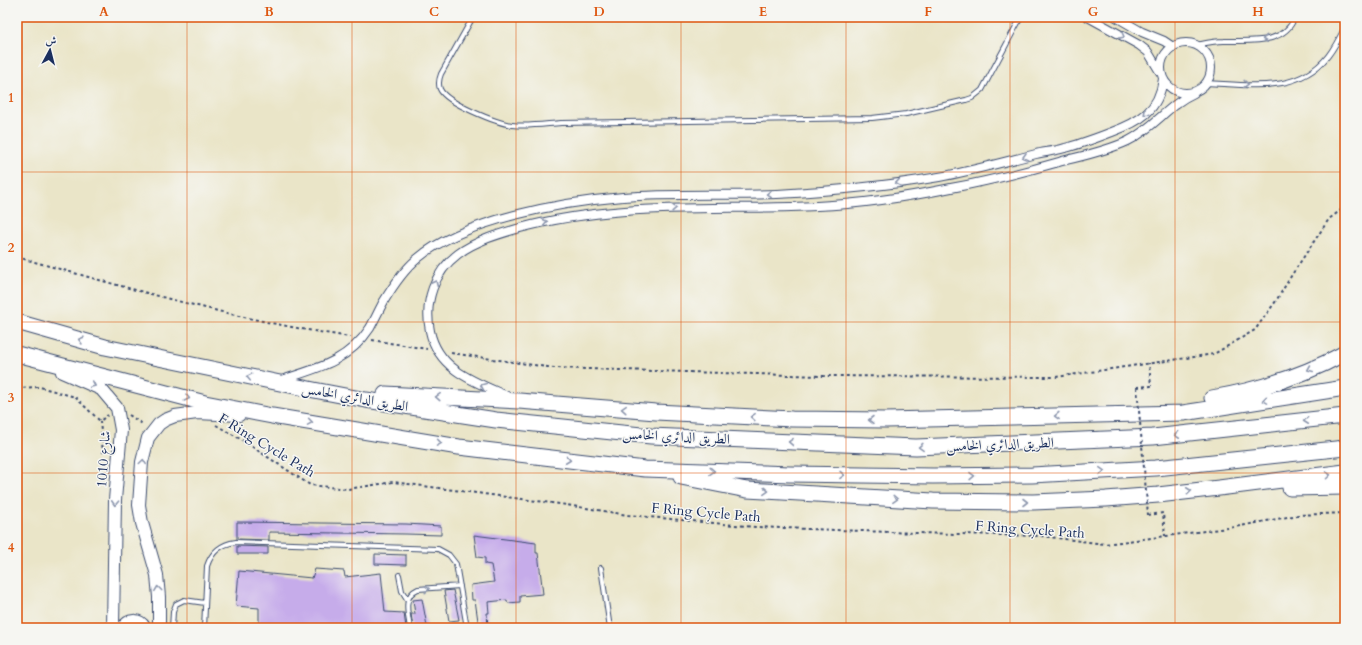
<svg xmlns="http://www.w3.org/2000/svg" width="1362" height="645" font-family="Cardo,Amiri,serif">
<style>
.building{fill:#c6acea}
.lines{fill:none;stroke-linecap:round;stroke-linejoin:round}
.lane-casing{stroke:#3a4a6e;stroke-width:6}
.street-casing{stroke:#3a4a6e;stroke-width:10}
.secondary-casing{stroke:#3a4a6e;stroke-width:14}
.highway-casing{stroke:#3a4a6e;stroke-width:17}
.path{stroke:#3a4a6e;stroke-width:2;stroke-dasharray:3 3;stroke-linecap:butt}
.lane{stroke:#fff;stroke-width:4}
.street{stroke:#fff;stroke-width:8}
.secondary{stroke:#fff;stroke-width:12}
.highway{stroke:#fff;stroke-width:15}
.path-bridge{stroke:#3a4a6e;stroke-width:2;stroke-dasharray:3 3;stroke-linecap:butt}
.oneway{stroke:#8d97ae}
.grid{fill:none;stroke:#de5710;stroke-width:1;stroke-opacity:0.55}
.labels{text-anchor:middle;stroke-width:3;stroke-linejoin:round;paint-order:stroke}
.street-label{font-size:14px;fill:#1b2f5e;stroke:#f6f6f2}
.neatline{fill:none;stroke:#de5710;stroke-width:1.5}
.grid-label{font-size:13px;text-anchor:middle;font-weight:bold;fill:#de5710}
</style>
<rect width="100%" height="100%" fill="#f6f6f2"/>
<filter id="ink" filterUnits="userSpaceOnUse"><feTurbulence type="fractalNoise" baseFrequency=".025" numOctaves="2"/><feDisplacementMap in="SourceGraphic" scale="8" xChannelSelector="R" yChannelSelector="G"/><feConvolveMatrix kernelMatrix="1 2 1 2 8 2 1 2 1" color-interpolation-filters="sRGB"/></filter>
<filter id="wash" filterUnits="userSpaceOnUse"><feTurbulence type="fractalNoise" baseFrequency=".012" numOctaves="4" result="noise"/><feDisplacementMap in="SourceGraphic" scale="16" xChannelSelector="R" yChannelSelector="G"/><feGaussianBlur stdDeviation="0.9" result="paint"/><feColorMatrix in="noise" values="0 0 0 0 0 0 0 0 0 0 0 0 0 0 0 0 0 1.4 0 .05"/><feComposite in="paint" operator="in"/></filter>
<g filter="url(#wash)">
<rect width="100%" height="100%" fill="#eae5c8"/>
<g id="blocks">
<path class="building" d="M 237,522 L 406,524 L 441,526 L 441,535 L 406,534 L 269,532 L 269,540 L 237,539 Z
M 474,535 L 536,543 L 536,553 L 538,553 L 543,594 L 520,596 L 520,602 L 508,603 L 507,600 L 488,602 L 489,613 L 487,613 L 488,628 L 479,628 L 475,600 L 472,600 L 471,585 L 494,582 L 491,565 L 485,564 L 485,558 L 477,557 Z
M 237,546 L 268,547 L 268,554 L 237,554 Z
M 375,554 L 406,555 L 406,565 L 375,564 Z
M 315,569 L 344,571 L 345,577 L 381,573 L 385,612 L 404,613 L 406,628 L 259,628 L 259,608 L 236,606 L 239,571 L 312,578 Z
M 453,590 L 459,620 L 449,621 L 444,591 Z
M 422,599 L 427,626 L 413,628 L 411,614 L 415,614 L 413,600 Z"/>
</g>
</g>
<g filter="url(#ink)">
<use href="#blocks" fill-opacity="0" stroke="#3a4a6e" stroke-width="1"/>
<g class="lines">
<defs>
<path id="lane" d="M 473,17 L 441,74 C 439,79 438,84 440,89 C 446,103 497,123 512,125 C 528,127 546,124 561,123 L 872,118 L 906,114 L 966,100 L 972,98 L 982,90 L 1021,17
M 1196,45 C 1206,43 1214,41 1224,41 C 1249,40 1284,46 1295,17
M 1207,83 C 1250,85 1298,94 1328,56 C 1335,47 1340,37 1345,27
M 601,568 L 610,628
M 399,575 L 402,591 L 407,599
M 172,628 L 173,612 L 176,604 L 184,600 L 205,603
M 204,628 L 207,566 C 212,551 221,544 236,542 L 438,549 L 449,555 L 456,564 L 467,628
M 410,628 C 408,614 402,596 418,589 L 460,586"/>
<path id="street" d="M 1088,17 L 1139,45 L 1148,52 L 1160,72
M 1116,17 L 1142,32 L 1164,41 L 1173,47
M1161 68a25 25 0 1 1 50 0a25 25 0 1 1-50 0Z
M 278,381 C 315,369 348,362 370,328 C 375,319 379,310 384,301 C 393,286 404,270 417,259 C 463,219 564,202 623,197 C 674,193 726,196 777,194 C 831,191 886,186 939,177 C 972,171 1003,162 1036,154 C 1045,152 1055,151 1065,148 C 1081,144 1096,138 1112,132 C 1139,122 1159,111 1163,79
M 507,396 C 475,382 438,370 430,331 C 424,302 434,272 458,254 C 475,241 499,234 520,228 C 618,201 717,211 817,206 C 862,204 907,197 951,188 C 988,181 1024,172 1059,162 C 1082,156 1107,151 1128,141 C 1154,128 1169,104 1194,93"/>
<path id="secondary" d="M 62,372 L 101,389 L 117,408 L 121,430 L 115,500 L 113,628
M 123,628 C 128,619 139,618 145,628
M 159,628 L 159,597 L 157,575 L 142,523 L 139,505 L 142,462 L 148,438 L 159,424 L 165,420 L 175,416 L 197,413 L 239,415"/>
<path id="highway" d="M 17,322 L 105,347 L 314,390 L 366,400 L 496,420 L 651,436 L 916,447 L 1153,437 L 1345,416
M 17,354 L 205,403 L 272,416 L 459,447 L 645,469 L 790,474 L 933,476 L 1032,475 L 1156,468 L 1345,448
M 385,394 L 519,401 L 656,412 L 792,419 L 886,420 L 1183,413 L 1345,388
M 1212,398 C 1258,390 1305,375 1345,353
M 681,477 L 747,490 L 933,501 L 1033,502 L 1106,499 L 1158,495 L 1219,488 L 1345,472
M 1290,488 L 1345,487"/>
</defs>
<use href="#lane" class="lane-casing"/>
<use href="#street" class="street-casing"/>
<use href="#secondary" class="secondary-casing"/>
<use href="#highway" class="highway-casing"/>
<path class="path" d="M 17,257 C 128,288 236,320 350,337
M 372,340 L 427,349
M 451,353 L 554,368 L 822,376 L 1056,377 L 1214,354 L 1255,330 L 1276,301 L 1293,273 L 1329,219 L 1345,207
M 1137,387 L 1151,386 L 1149,363
M 17,388 L 40,387 L 75,397 L 100,421 L 108,415
M 129,415 L 144,425
M 100,421 L 103,453
M 216,425 L 242,440 L 310,485 L 348,489 L 393,482 L 567,505 L 628,515 L 756,527 L 916,533 L 1041,536 L 1105,544 L 1235,527 L 1298,515 L 1345,513
M 1148,515 L 1163,513 L 1165,536"/>
<use href="#lane" class="lane"/>
<use href="#street" class="street"/>
<use href="#secondary" class="secondary"/>
<use href="#highway" class="highway"/>
<path class="path-bridge" d="M 1137,387 L 1148,515"/>
</g>
<defs><path id="oneway-chevron" d="M-2-3.5L2.5 0L-2 3.5" fill="none" stroke-width="1.6" stroke-linecap="round" stroke-linejoin="round"/></defs>
<g class="oneway">
<use href="#oneway-chevron" transform="translate(1122 36) rotate(29)"/>
<use href="#oneway-chevron" transform="translate(1265 39) rotate(174)"/>
<use href="#oneway-chevron" transform="translate(1246 84) rotate(2)"/>
<use href="#oneway-chevron" transform="translate(1146 113) rotate(138)"/>
<use href="#oneway-chevron" transform="translate(1025 157) rotate(165)"/>
<use href="#oneway-chevron" transform="translate(898 183) rotate(171)"/>
<use href="#oneway-chevron" transform="translate(769 194) rotate(179)"/>
<use href="#oneway-chevron" transform="translate(674 208) rotate(-2)"/>
<use href="#oneway-chevron" transform="translate(545 222) rotate(-13)"/>
<use href="#oneway-chevron" transform="translate(435 283) rotate(-65)"/>
<use href="#oneway-chevron" transform="translate(81 340) rotate(-164)"/>
<use href="#oneway-chevron" transform="translate(1310 369) rotate(157)"/>
<use href="#oneway-chevron" transform="translate(249 377) rotate(-168)"/>
<use href="#oneway-chevron" transform="translate(93 385) rotate(24)"/>
<use href="#oneway-chevron" transform="translate(483 386) rotate(-157)"/>
<use href="#oneway-chevron" transform="translate(438 397) rotate(-177)"/>
<use href="#oneway-chevron" transform="translate(187 398) rotate(14)"/>
<use href="#oneway-chevron" transform="translate(1265 400) rotate(171)"/>
<use href="#oneway-chevron" transform="translate(624 409) rotate(-176)"/>
<use href="#oneway-chevron" transform="translate(1057 416) rotate(178)"/>
<use href="#oneway-chevron" transform="translate(753 417) rotate(-177)"/>
<use href="#oneway-chevron" transform="translate(871 420) rotate(-180)"/>
<use href="#oneway-chevron" transform="translate(1306 421) rotate(174)"/>
<use href="#oneway-chevron" transform="translate(310 422) rotate(9)"/>
<use href="#oneway-chevron" transform="translate(1177 435) rotate(174)"/>
<use href="#oneway-chevron" transform="translate(791 442) rotate(-178)"/>
<use href="#oneway-chevron" transform="translate(439 443) rotate(9)"/>
<use href="#oneway-chevron" transform="translate(921 447) rotate(178)"/>
<use href="#oneway-chevron" transform="translate(568 460) rotate(7)"/>
<use href="#oneway-chevron" transform="translate(143 462) rotate(-82)"/>
<use href="#oneway-chevron" transform="translate(712 471) rotate(2)"/>
<use href="#oneway-chevron" transform="translate(1102 471) rotate(-4)"/>
<use href="#oneway-chevron" transform="translate(842 475) rotate(1)"/>
<use href="#oneway-chevron" transform="translate(1328 475) rotate(-7)"/>
<use href="#oneway-chevron" transform="translate(972 476) rotate(-1)"/>
<use href="#oneway-chevron" transform="translate(766 491) rotate(3)"/>
<use href="#oneway-chevron" transform="translate(1189 491) rotate(-6)"/>
<use href="#oneway-chevron" transform="translate(895 499) rotate(3)"/>
<use href="#oneway-chevron" transform="translate(1025 502)"/>
<use href="#oneway-chevron" transform="translate(115 503) rotate(93)"/>
<use href="#oneway-chevron" transform="translate(158 589) rotate(-97)"/>
<use href="#oneway-chevron" transform="translate(427 589) rotate(-4)"/>
</g>
</g>
<path class="grid" d="M 187,17 L 187,628M 352,17 L 352,628M 516,17 L 516,628M 681,17 L 681,628M 846,17 L 846,628M 1010,17 L 1010,628M 1175,17 L 1175,628M 17,172 L 1345,172M 17,322 L 1345,322M 17,473 L 1345,473"/>
<g class="labels">
<g class="street-label">
<text transform="translate(355 397) rotate(10)" y="5">الطريق الدائري الخامس</text>
<text transform="translate(676 436) rotate(3)" y="5">الطريق الدائري الخامس</text>
<text transform="translate(1000 444) rotate(-2)" y="5">الطريق الدائري الخامس</text>
<text transform="translate(267 445) rotate(31)" y="5">F Ring Cycle Path</text>
<text transform="translate(103 459) rotate(-86)" y="5">شارع 1010</text>
<text transform="translate(706 512) rotate(5)" y="5">F Ring Cycle Path</text>
<text transform="translate(1030 529) rotate(4)" y="5">F Ring Cycle Path</text>
</g>
</g>
<rect width="1362" height="645" fill="none" stroke="#f6f6f2" stroke-width="44"/>
<g transform="translate(50 50) rotate(7)" stroke="#f6f6f2" stroke-width="3" paint-order="stroke">
<path d="M0-3L7 15L0 10L-7 15Z" fill="#1b2f5e"/>
<text y="-6" font-size="11" font-weight="bold" text-anchor="middle" fill="#1b2f5e">ش</text>
</g>
<rect x="22" y="22" width="1318" height="601" class="neatline"/>
<g class="grid-label">
<text x="104" y="16">A</text>
<text x="269" y="16">B</text>
<text x="434" y="16">C</text>
<text x="599" y="16">D</text>
<text x="763" y="16">E</text>
<text x="928" y="16">F</text>
<text x="1093" y="16">G</text>
<text x="1258" y="16">H</text>
<text x="11" y="102">1</text>
<text x="11" y="252">2</text>
<text x="11" y="402">3</text>
<text x="11" y="552">4</text>
</g>
</svg>
